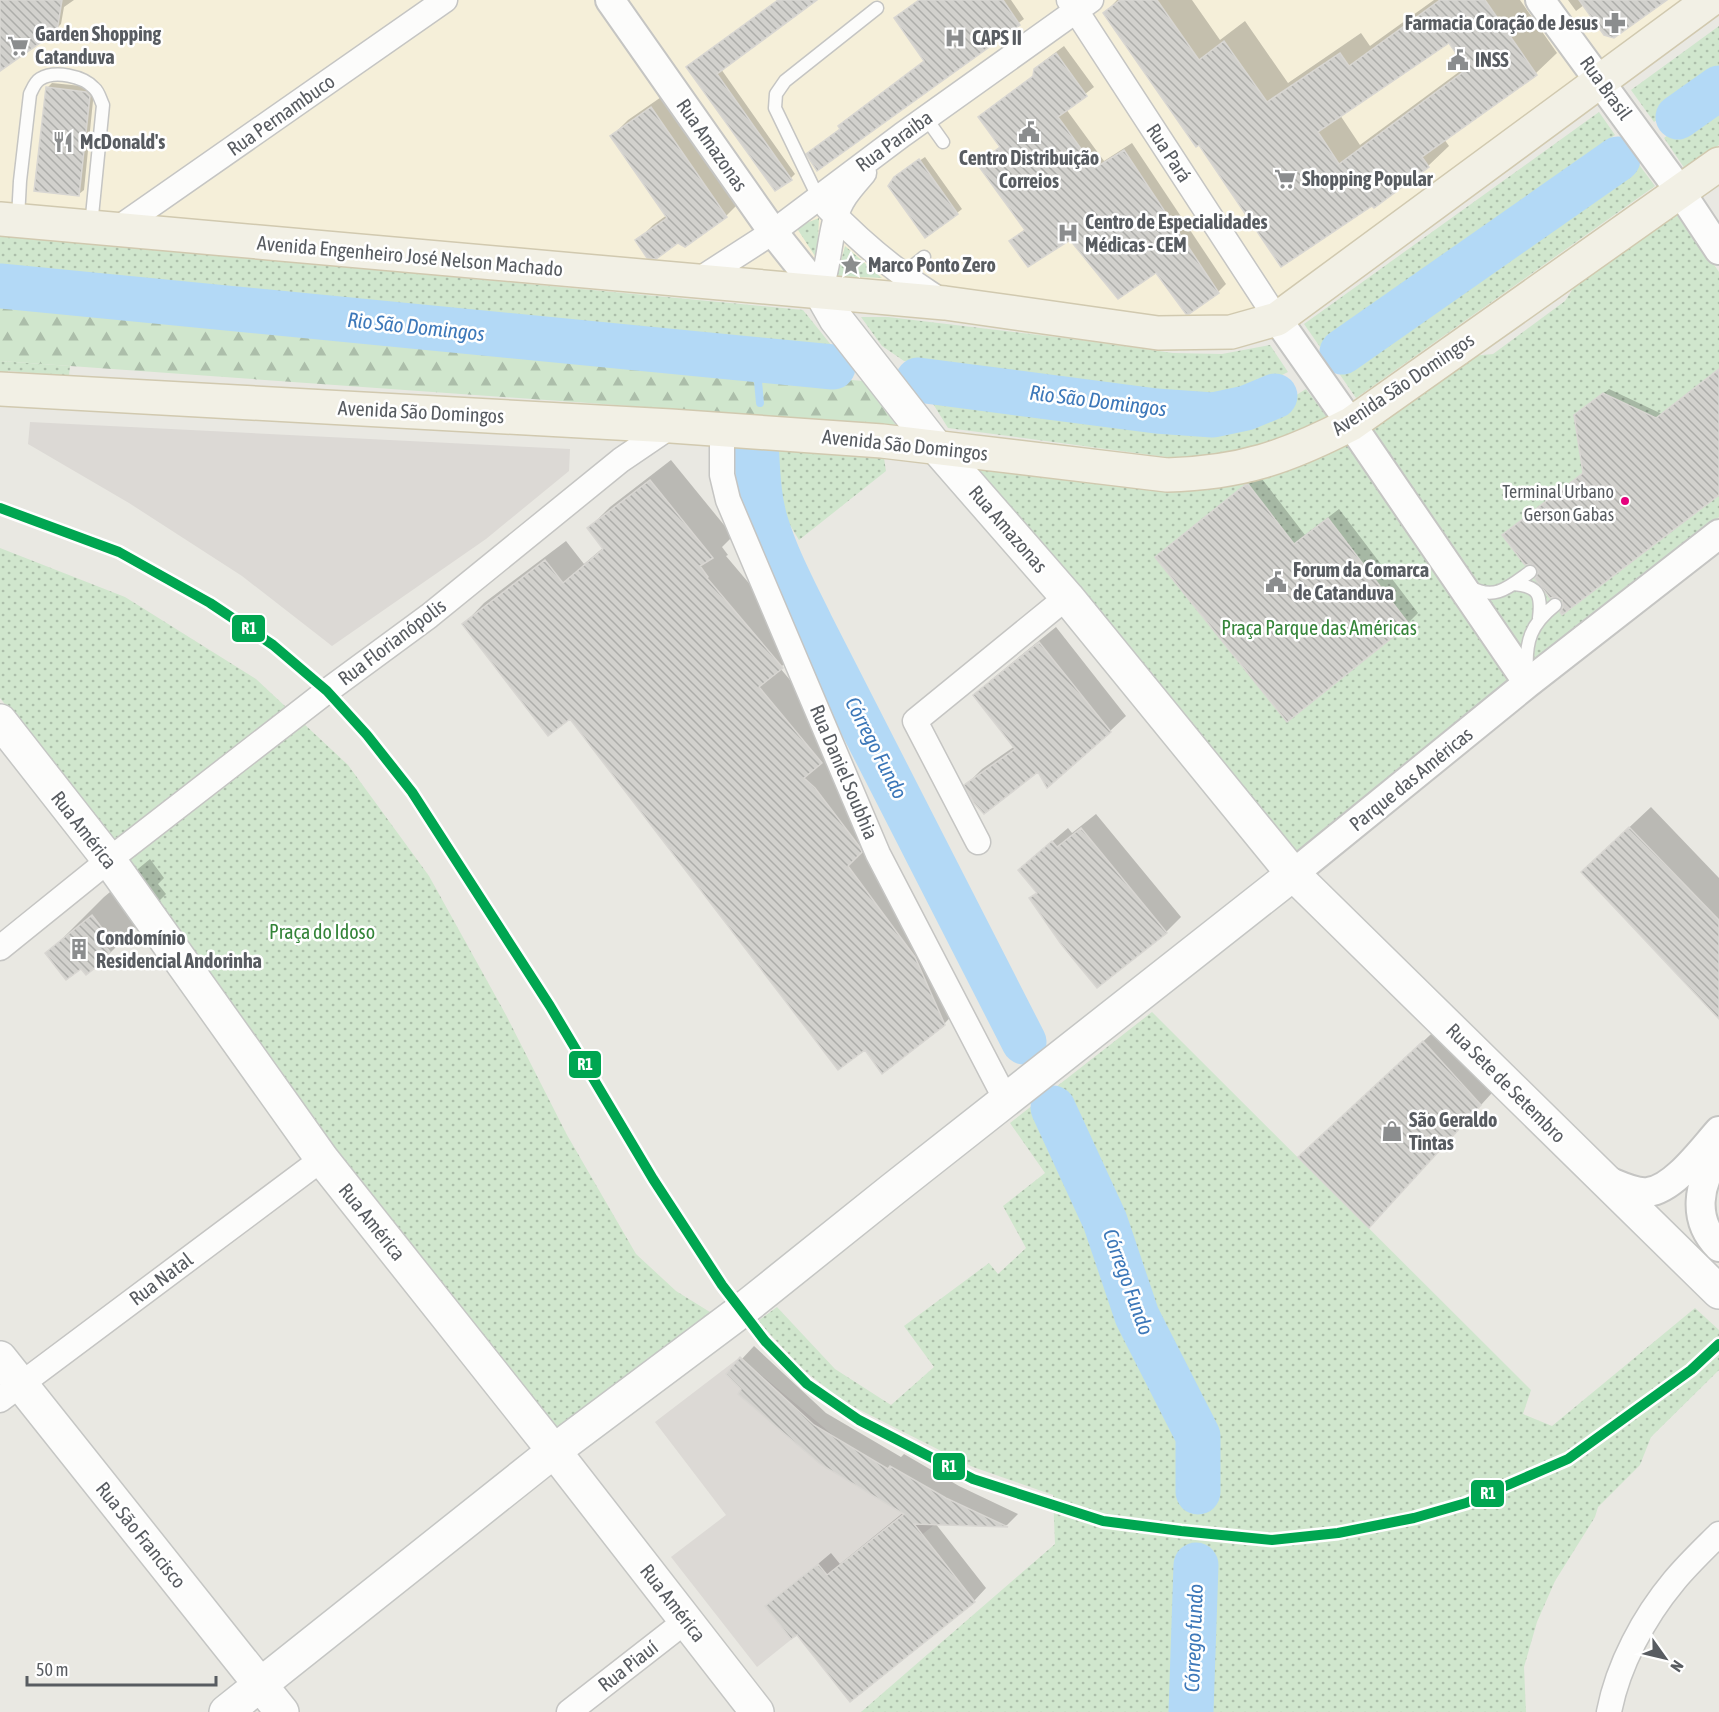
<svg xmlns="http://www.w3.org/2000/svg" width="1719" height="1712" font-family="'Asap Condensed',sans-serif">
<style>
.commercial{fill:#f5efd9}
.industrial{fill:#dcd9d5}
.grass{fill:url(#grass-dots)}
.forest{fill:url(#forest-firs)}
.shadow{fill:#0003;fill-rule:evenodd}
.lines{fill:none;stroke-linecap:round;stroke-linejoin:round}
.stream{stroke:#b3d9f6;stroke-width:8}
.river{stroke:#b3d9f6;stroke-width:45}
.building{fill:url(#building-back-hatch);stroke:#d8d6d2;stroke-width:1.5;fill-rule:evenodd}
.service-casing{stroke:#c5c5c3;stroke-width:15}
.minor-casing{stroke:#c5c5c3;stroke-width:27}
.tertiary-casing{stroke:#c5c5c3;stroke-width:32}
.secondary-casing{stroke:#c5c6c4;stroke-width:36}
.primary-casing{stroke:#d1c9af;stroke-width:36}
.service{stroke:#fcfcfb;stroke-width:12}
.minor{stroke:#fcfcfb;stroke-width:24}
.tertiary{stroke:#fcfcfb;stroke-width:28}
.secondary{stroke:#fcfcfb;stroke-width:33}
.primary{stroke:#f2f0e5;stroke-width:33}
.rail-1-casing{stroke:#fff;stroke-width:15}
.rail-1{stroke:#00a651;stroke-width:10}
.bus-dot{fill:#e5007d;stroke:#fff;stroke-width:2}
.labels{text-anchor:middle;stroke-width:5;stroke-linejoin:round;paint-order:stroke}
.bus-label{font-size:18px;fill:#585c61;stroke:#fff;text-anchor:end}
.poi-label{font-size:20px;font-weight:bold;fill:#585c61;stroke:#fff;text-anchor:start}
.street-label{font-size:20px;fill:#585c61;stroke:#fff}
.park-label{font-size:20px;fill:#348439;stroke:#fff}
.water-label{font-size:21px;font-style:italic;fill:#3d78b9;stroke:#fff}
.line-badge{stroke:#fff;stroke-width:2}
.badge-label{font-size:16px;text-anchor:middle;font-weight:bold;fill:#fff}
</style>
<defs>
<pattern id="grass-dots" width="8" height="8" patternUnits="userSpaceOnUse" patternTransform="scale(1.5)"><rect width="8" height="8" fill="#d0e6cd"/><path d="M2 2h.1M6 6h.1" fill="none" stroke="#acbeaa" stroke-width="1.8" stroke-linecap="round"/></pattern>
<pattern id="forest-firs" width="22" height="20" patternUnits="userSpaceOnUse" patternTransform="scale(1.5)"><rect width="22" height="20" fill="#d0e6cd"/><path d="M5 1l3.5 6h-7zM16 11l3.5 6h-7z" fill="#acbeaa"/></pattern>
<pattern id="building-back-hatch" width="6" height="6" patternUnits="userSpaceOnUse" patternTransform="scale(1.5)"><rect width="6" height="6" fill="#d2d1cd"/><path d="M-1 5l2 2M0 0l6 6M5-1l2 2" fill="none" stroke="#adadaa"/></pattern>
</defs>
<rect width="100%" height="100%" fill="#e9e8e2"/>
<path class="commercial" d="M 0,0 L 1719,0 L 1270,316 L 1217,325 L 0,209 Z"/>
<path class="industrial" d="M 30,422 L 570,449 L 569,471 L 486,539 L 332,646 L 242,576 L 129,503 L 28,444 Z
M 740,1357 L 835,1437 L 888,1469 L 1008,1527 L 934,1525 L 757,1667 L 671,1557 L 726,1515 L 655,1422 Z"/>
<path class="grass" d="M 1719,26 L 1719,75 L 1654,122 L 1631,90 Z
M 1719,99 L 1719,145 L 1685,169 L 1664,138 Z
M 1599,112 L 1615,135 L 1320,347 L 1304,324 Z
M 1634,158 L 1655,186 L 1356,398 L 1336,369 Z
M 1678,212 L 1719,272 L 1719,517 L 1507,681 L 1296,853 L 972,466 L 1170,491 L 1226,486 L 1472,356 L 1493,354 L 1565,301 L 1574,287 Z
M 819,218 L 817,259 L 796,227 Z
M 0,234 L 803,310 L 840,356 L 759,347 L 0,279 Z
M 845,246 L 882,278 L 837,276 Z
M 861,317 L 888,317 L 1081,340 L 1173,353 L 1222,354 L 1270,345 L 1288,372 L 1258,387 L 1220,397 L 1168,396 L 904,361 L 882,346 Z
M 0,361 L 70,366 L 69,376 L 8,371 L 6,382 L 0,381 Z
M 1306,389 L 1327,417 L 1268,443 L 1209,457 L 1166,457 L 948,428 L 927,394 L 1212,429 L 1258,419 Z
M 777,438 L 882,445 L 886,471 L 799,540 L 785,517 L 777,485 L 772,456 Z
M 0,548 L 125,597 L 256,679 L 348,765 L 429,876 L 506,1015 L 567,1135 L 636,1254 L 676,1291 L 718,1317 L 556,1430 L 332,1154 L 113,844 L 0,698 Z
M 1152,1012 L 1531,1390 L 1523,1414 L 1552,1426 L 1695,1308 L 1719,1330 L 1719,1370 L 1651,1437 L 1640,1465 L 1598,1507 L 1595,1517 L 1555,1581 L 1537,1622 L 1524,1667 L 1526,1712 L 861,1712 L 1055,1544 L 1053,1495 L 973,1467 L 846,1403 L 802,1369 L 758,1321 L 777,1307 L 835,1369 L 891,1405 L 934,1367 L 904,1326 L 989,1263 L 998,1274 L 1026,1248 L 1003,1206 L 1045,1173 L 1010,1123 Z"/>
<path class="forest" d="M 0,303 L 863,381 L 896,425 L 0,361 Z"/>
<path class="shadow" d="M 0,0 L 74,0 L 64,7 L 61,24 L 56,29 L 0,69 Z
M 778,0 L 815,0 L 721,69 L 795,174 L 791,178 L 688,67 Z
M 919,0 L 1011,0 L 1024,19 L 817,169 L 813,149 L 841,128 L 840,126 L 844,121 L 926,60 L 896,18 Z
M 1117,0 L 1192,0 L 1220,40 L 1245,21 L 1288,83 L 1361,33 L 1370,46 L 1434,0 L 1520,0 L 1557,53 L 1536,73 L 1444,139 L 1449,146 L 1428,166 L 1374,206 L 1199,143 L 1105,13 ZM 1449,41 L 1467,66 L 1360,145 L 1340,115 Z
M 1568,0 L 1665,0 L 1584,5 L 1576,11 Z
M 1064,46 L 1094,87 L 1066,109 L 1104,161 L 1132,143 L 1226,284 L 1218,292 L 1070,238 L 1011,241 L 1026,228 L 979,164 L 1001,146 L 980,117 L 1035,75 L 1035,70 L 1044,61 Z
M 52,83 L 91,87 L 94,91 L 84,190 L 79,194 L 47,88 Z
M 667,93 L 742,200 L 726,216 L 678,241 L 637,241 L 653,225 L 667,215 L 612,136 L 628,120 Z
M 925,157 L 962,209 L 957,213 L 896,177 Z
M 1719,370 L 1719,493 L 1564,607 L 1584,473 L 1579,414 L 1609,389 L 1662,414 Z
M 671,460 L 733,536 L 722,547 L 728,555 L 726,556 L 802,646 L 780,668 L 841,741 L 835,768 L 882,830 L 867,845 L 935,936 L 964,1003 L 944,1024 L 865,1048 L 570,717 L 464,624 L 484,603 L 566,541 L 584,564 L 604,547 L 589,528 L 610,507 Z
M 1257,475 L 1259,475 L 1305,535 L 1339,509 L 1418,613 L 1408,623 L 1157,557 Z
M 1056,627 L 1126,716 L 1110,731 L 1039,770 L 966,785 L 982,769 L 1015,746 L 975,695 L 991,680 Z
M 1651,807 L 1719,878 L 1719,1016 L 1604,851 Z
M 1096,814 L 1181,917 L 1166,932 L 1097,986 L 1031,898 L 1038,892 L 1035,856 L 1068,828 L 1072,833 Z
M 150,859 L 164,878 L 158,884 L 166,894 L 160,900 L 161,902 L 104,959 L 86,973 L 81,966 L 47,954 L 104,897 Z
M 1445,1021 L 1501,1083 L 1390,1205 L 1300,1157 Z
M 754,1346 L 826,1413 L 901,1457 L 904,1454 L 959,1486 L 1018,1514 L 1007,1525 L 935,1523 L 986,1588 L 974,1601 L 850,1700 L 797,1632 L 767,1607 L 831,1553 L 840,1564 L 904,1512 L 743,1389 L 728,1374 Z"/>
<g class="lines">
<path class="stream" d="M 756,360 L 760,403"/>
<path class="river" d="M 1678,117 L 1719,88
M 0,286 L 833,367
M 1342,352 L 1618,159
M 918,380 L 1156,411 L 1213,415 L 1246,408 L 1275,396
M 756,445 C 758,471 758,498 766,523 C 777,559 795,592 811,625 L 1024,1042
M 1053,1108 L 1105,1221 L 1137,1316 L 1198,1436 L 1198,1492
M 1191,1712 L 1196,1565"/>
</g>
<path class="building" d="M 0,0 L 62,0 L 57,31 L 0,71 Z
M 778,0 L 817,0 L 717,74 L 792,180 L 775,191 L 686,67 Z
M 919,0 L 1003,0 L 1020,25 L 817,171 L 806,154 L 840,129 L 838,126 L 924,61 L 894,18 Z
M 1120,0 L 1157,0 L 1199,60 L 1224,41 L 1267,102 L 1340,53 L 1349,66 L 1440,0 L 1485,0 L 1537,75 L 1422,157 L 1429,167 L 1374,208 L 1372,206 L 1281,267 L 1199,145 L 1196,147 L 1103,13 ZM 1449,43 L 1467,69 L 1339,164 L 1318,132 Z
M 1579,0 L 1667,0 L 1614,38 L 1604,35 Z
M 1056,53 L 1087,96 L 1058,117 L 1095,168 L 1124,150 L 1219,293 L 1189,314 L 1186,314 L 1156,273 L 1118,299 L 1070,240 L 1028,267 L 1009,241 L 1025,230 L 977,164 L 1000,147 L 978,117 L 1033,76 L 1034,69 Z
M 46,87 L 86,92 L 90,96 L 79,196 L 34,191 Z
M 651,107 L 727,217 L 685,247 L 678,243 L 656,259 L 647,258 L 635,240 L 667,218 L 610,136 Z
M 919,159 L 958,214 L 925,238 L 888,186 L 894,177 Z
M 1719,369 L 1719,495 L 1562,615 L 1560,612 L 1563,607 L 1562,600 L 1557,597 L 1550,598 L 1535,579 L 1538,572 L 1536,567 L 1530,564 L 1525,565 L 1502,535 L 1583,473 L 1574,415 L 1603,393 L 1656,418 Z
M 650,480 L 713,558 L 700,566 L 708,577 L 707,578 L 783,668 L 759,687 L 822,763 L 804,778 L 815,788 L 859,846 L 862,852 L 848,866 L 915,957 L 945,1025 L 882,1074 L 865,1050 L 838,1070 L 570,719 L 548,736 L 462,624 L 545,560 L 563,583 L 603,549 L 587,528 Z
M 1248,484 L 1294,544 L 1328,518 L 1409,624 L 1287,722 L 1155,557 L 1245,485 Z
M 1039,642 L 1111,732 L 1047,788 L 1038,772 L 984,814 L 974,803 L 964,785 L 1015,749 L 973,695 Z
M 1629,827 L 1719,920 L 1719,1019 L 1581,872 Z
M 1081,828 L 1167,933 L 1097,988 L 1061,944 L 1029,898 L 1037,893 L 1018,870 L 1052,841 L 1057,847 Z
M 92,915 L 108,936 L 102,941 L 110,952 L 103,957 L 105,960 L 86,975 L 81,969 L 66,980 L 45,953 Z
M 1423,1041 L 1481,1105 L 1369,1228 L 1298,1157 Z
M 740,1357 L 814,1425 L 888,1469 L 890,1466 L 946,1498 L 1008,1527 L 914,1524 L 975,1602 L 850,1702 L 797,1635 L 791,1639 L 765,1606 L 818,1564 L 827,1575 L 904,1514 L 820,1464 L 738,1394 L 741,1389 L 726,1374 Z"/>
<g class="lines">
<defs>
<path id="service" d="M 926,118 L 943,142
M 818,197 L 775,108 L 776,94 L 785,81 L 877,8
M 18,218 L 20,181 L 30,94 C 33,88 35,82 40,79 C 55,70 83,76 94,88 C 99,92 100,99 103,105 L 91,226
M 902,275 L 924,257
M 1514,584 C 1538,586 1542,594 1539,618
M 1470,587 C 1495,601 1509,587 1530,572
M 1527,672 C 1525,641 1531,624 1555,605"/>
<path id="minor" d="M 1069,0 L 1277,319
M 828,208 C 863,245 900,275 943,302
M 117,229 L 445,0
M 697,281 L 773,232 L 902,135 L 1091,0
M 820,291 C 829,266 829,241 836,217 C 840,199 853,186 864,173
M 722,430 L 722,475 L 728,500 L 878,854 L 1006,1100
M 978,842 L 915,721 L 1067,597
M 0,948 L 109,860 L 327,691 L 429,616 L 621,460 L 671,426
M 0,1400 L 322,1159
M 569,1712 L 687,1620
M 1609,1712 C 1618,1665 1644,1617 1674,1581 C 1688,1564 1704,1549 1719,1534"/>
<path id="tertiary" d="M 610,0 L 773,232 L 820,291
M 1540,0 L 1680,191 L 1719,250
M 1277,319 L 1351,424 L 1528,683
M 1293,874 L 1528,683 L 1719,534
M 1719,1155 C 1697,1184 1692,1220 1719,1247
M 1603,1179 C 1617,1184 1634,1194 1648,1192 C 1674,1189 1702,1150 1719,1131"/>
<path id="secondary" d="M 820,291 L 836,319 L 936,447 L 1067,597 L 1293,874 L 1719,1292
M 0,721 L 109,860 L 322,1159 L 554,1451 L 757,1712
M 0,1358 L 282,1712
M 226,1712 L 554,1451 L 741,1311 L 892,1190 L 1293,874"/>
<path id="primary" d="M 0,219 L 945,303 L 1158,333 L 1231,332 L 1277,319 L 1710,0
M 0,389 L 671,426 L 882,441 L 1167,475 C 1241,473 1287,457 1351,424 L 1719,164"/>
</defs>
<use href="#service" class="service-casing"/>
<use href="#minor" class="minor-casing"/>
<use href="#tertiary" class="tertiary-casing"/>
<use href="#secondary" class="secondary-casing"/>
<use href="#primary" class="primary-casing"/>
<use href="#service" class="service"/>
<use href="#minor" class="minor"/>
<use href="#tertiary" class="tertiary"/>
<use href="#secondary" class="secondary"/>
<use href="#primary" class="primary"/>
<defs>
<path id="rail-1" d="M 0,508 L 119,552 L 210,603 L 273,645 L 327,691 L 367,735 L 412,792 L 550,1006 L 653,1179 L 722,1285 L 765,1341 L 807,1384 L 859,1420 L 973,1479 L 1103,1521 L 1181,1531 L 1272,1540 L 1338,1533 L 1414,1518 L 1466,1503 L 1568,1459 L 1691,1370 L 1719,1344"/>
</defs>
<use href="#rail-1" class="rail-1-casing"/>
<use href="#rail-1" class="rail-1"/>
</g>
<defs>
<symbol id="pharmacy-bare" viewBox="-9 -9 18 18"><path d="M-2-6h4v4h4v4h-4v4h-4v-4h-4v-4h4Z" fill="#8b8d8e" stroke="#fff" stroke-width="2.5" paint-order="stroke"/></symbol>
<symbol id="hospital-bare" viewBox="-9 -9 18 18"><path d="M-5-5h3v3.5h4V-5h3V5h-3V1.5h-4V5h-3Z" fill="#8b8d8e" stroke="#fff" stroke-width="2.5" paint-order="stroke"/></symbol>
<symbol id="supermarket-bare" viewBox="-9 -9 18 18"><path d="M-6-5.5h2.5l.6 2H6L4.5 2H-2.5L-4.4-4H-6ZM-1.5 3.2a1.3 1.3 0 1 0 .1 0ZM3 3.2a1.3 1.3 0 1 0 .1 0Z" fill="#8b8d8e" stroke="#fff" stroke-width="2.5" paint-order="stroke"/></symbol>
<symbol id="civic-bare" viewBox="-9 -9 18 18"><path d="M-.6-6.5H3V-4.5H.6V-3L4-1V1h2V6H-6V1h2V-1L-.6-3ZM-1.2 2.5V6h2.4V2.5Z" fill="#8b8d8e" stroke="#fff" stroke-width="2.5" paint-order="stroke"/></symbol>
<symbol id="restaurant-bare" viewBox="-9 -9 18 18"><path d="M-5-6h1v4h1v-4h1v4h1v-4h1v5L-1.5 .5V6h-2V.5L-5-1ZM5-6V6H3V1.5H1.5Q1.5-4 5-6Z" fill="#8b8d8e" stroke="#fff" stroke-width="2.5" paint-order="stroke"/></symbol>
<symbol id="sight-bare" viewBox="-9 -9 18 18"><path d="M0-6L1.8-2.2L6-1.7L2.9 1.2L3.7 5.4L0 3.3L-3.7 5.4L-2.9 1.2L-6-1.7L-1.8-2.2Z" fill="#8b8d8e" stroke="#fff" stroke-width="2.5" paint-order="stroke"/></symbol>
<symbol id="building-bare" viewBox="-9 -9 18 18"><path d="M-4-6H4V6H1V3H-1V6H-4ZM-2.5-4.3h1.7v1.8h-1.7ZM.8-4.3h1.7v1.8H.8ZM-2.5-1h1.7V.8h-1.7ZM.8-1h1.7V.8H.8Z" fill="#8b8d8e" stroke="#fff" stroke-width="2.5" paint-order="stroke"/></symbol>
<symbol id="shop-bare" viewBox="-9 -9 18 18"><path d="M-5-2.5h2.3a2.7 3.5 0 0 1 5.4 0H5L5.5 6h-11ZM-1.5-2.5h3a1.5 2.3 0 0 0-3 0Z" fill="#8b8d8e" stroke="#fff" stroke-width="2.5" paint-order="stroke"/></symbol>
</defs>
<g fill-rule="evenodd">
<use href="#pharmacy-bare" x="1600" y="8" width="30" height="30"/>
<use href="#hospital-bare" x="940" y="23" width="30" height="30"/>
<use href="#supermarket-bare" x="3" y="31" width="30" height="30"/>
<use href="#civic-bare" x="1443" y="45" width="30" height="30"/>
<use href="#civic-bare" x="1014" y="117" width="30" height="30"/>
<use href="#restaurant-bare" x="48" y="127" width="30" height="30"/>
<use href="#supermarket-bare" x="1270" y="164" width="30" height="30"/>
<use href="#hospital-bare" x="1053" y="218" width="30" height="30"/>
<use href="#sight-bare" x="836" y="250" width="30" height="30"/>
<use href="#civic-bare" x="1261" y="567" width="30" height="30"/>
<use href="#building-bare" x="64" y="934" width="30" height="30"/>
<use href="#shop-bare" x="1377" y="1116" width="30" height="30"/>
</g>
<circle class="bus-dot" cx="1625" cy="501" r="5"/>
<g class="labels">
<g class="bus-label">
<text x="1614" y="498">Terminal Urbano<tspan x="1614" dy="23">Gerson Gabas</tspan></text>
</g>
<g class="poi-label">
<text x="1598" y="30" text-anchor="end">Farmacia Coração de Jesus</text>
<text x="35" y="41">Garden Shopping<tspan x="35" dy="23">Catanduva</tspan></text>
<text x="972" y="45">CAPS II</text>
<text x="1475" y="67">INSS</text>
<text x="80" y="149">McDonald's</text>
<text x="1029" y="165" text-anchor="middle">Centro Distribuição<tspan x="1029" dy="23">Correios</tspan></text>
<text x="1302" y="186">Shopping Popular</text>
<text x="1085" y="229">Centro de Especialidades<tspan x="1085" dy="23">Médicas - CEM</tspan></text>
<text x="868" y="272">Marco Ponto Zero</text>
<text x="1293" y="577">Forum da Comarca<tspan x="1293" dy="23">de Catanduva</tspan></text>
<text x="96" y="945">Condomínio<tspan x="96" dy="23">Residencial Andorinha</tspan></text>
<text x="1409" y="1127">São Geraldo<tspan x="1409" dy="23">Tintas</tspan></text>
</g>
<g class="street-label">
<text transform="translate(1606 88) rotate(54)" y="7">Rua Brasil</text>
<text transform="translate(281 115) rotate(-35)" y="7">Rua Pernambuco</text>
<text transform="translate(894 141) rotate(-36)" y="7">Rua Paraiba</text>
<text transform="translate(712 145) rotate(55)" y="7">Rua Amazonas</text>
<text transform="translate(1169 153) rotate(57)" y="7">Rua Pará</text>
<text transform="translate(410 256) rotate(5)" y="7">Avenida Engenheiro José Nelson Machado</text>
<text transform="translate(1403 384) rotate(-34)" y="7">Avenida São Domingos</text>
<text transform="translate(421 412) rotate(3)" y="7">Avenida São Domingos</text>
<text transform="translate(905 445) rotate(6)" y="7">Avenida São Domingos</text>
<text transform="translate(1008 529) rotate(49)" y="7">Rua Amazonas</text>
<text transform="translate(392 642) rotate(-37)" y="7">Rua Florianópolis</text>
<text transform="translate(844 772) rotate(67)" y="7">Rua Daniel Soubhia</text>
<text transform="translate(1411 779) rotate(-39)" y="7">Parque das Américas</text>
<text transform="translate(84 830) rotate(52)" y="7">Rua América</text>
<text transform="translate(1506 1083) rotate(45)" y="7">Rua Sete de Setembro</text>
<text transform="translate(372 1222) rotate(51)" y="7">Rua América</text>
<text transform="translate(161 1279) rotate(-37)" y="7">Rua Natal</text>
<text transform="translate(141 1535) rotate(51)" y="7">Rua São Francisco</text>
<text transform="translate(673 1603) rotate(52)" y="7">Rua América</text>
<text transform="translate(628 1666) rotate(-38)" y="7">Rua Piauí</text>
</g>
<g class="park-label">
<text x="1319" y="635">Praça Parque das Américas</text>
<text x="322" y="939">Praça do Idoso</text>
</g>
<g class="water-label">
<text transform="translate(416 327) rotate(6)" y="7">Rio São Domingos</text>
<text transform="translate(1098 401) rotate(7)" y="7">Rio São Domingos</text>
<text transform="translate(876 748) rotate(63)" y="7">Córrego Fundo</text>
<text transform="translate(1128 1282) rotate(70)" y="7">Córrego Fundo</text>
<text transform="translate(1194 1638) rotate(-88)" y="7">Córrego fundo</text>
</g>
</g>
<g class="line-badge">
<rect x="231" y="614" width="35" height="29" rx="6" fill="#00a651"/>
<rect x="568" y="1050" width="34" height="29" rx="6" fill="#00a651"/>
<rect x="932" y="1452" width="34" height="29" rx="6" fill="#00a651"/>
<rect x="1470" y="1479" width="35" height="29" rx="6" fill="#00a651"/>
</g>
<g class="badge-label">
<text x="249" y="634">R1</text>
<text x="585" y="1070">R1</text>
<text x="949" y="1472">R1</text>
<text x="1488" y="1499">R1</text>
</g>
<g transform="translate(1665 1658) rotate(124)" stroke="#ffffff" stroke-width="4.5" paint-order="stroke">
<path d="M0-4.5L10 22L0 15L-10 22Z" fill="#585c61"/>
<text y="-9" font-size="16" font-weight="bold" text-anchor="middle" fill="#585c61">N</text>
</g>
<path d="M27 1676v9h189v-9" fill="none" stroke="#585c61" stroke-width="3"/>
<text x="36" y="1676" font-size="18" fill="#585c61" stroke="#ffffff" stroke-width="4.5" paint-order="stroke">50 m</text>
</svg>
